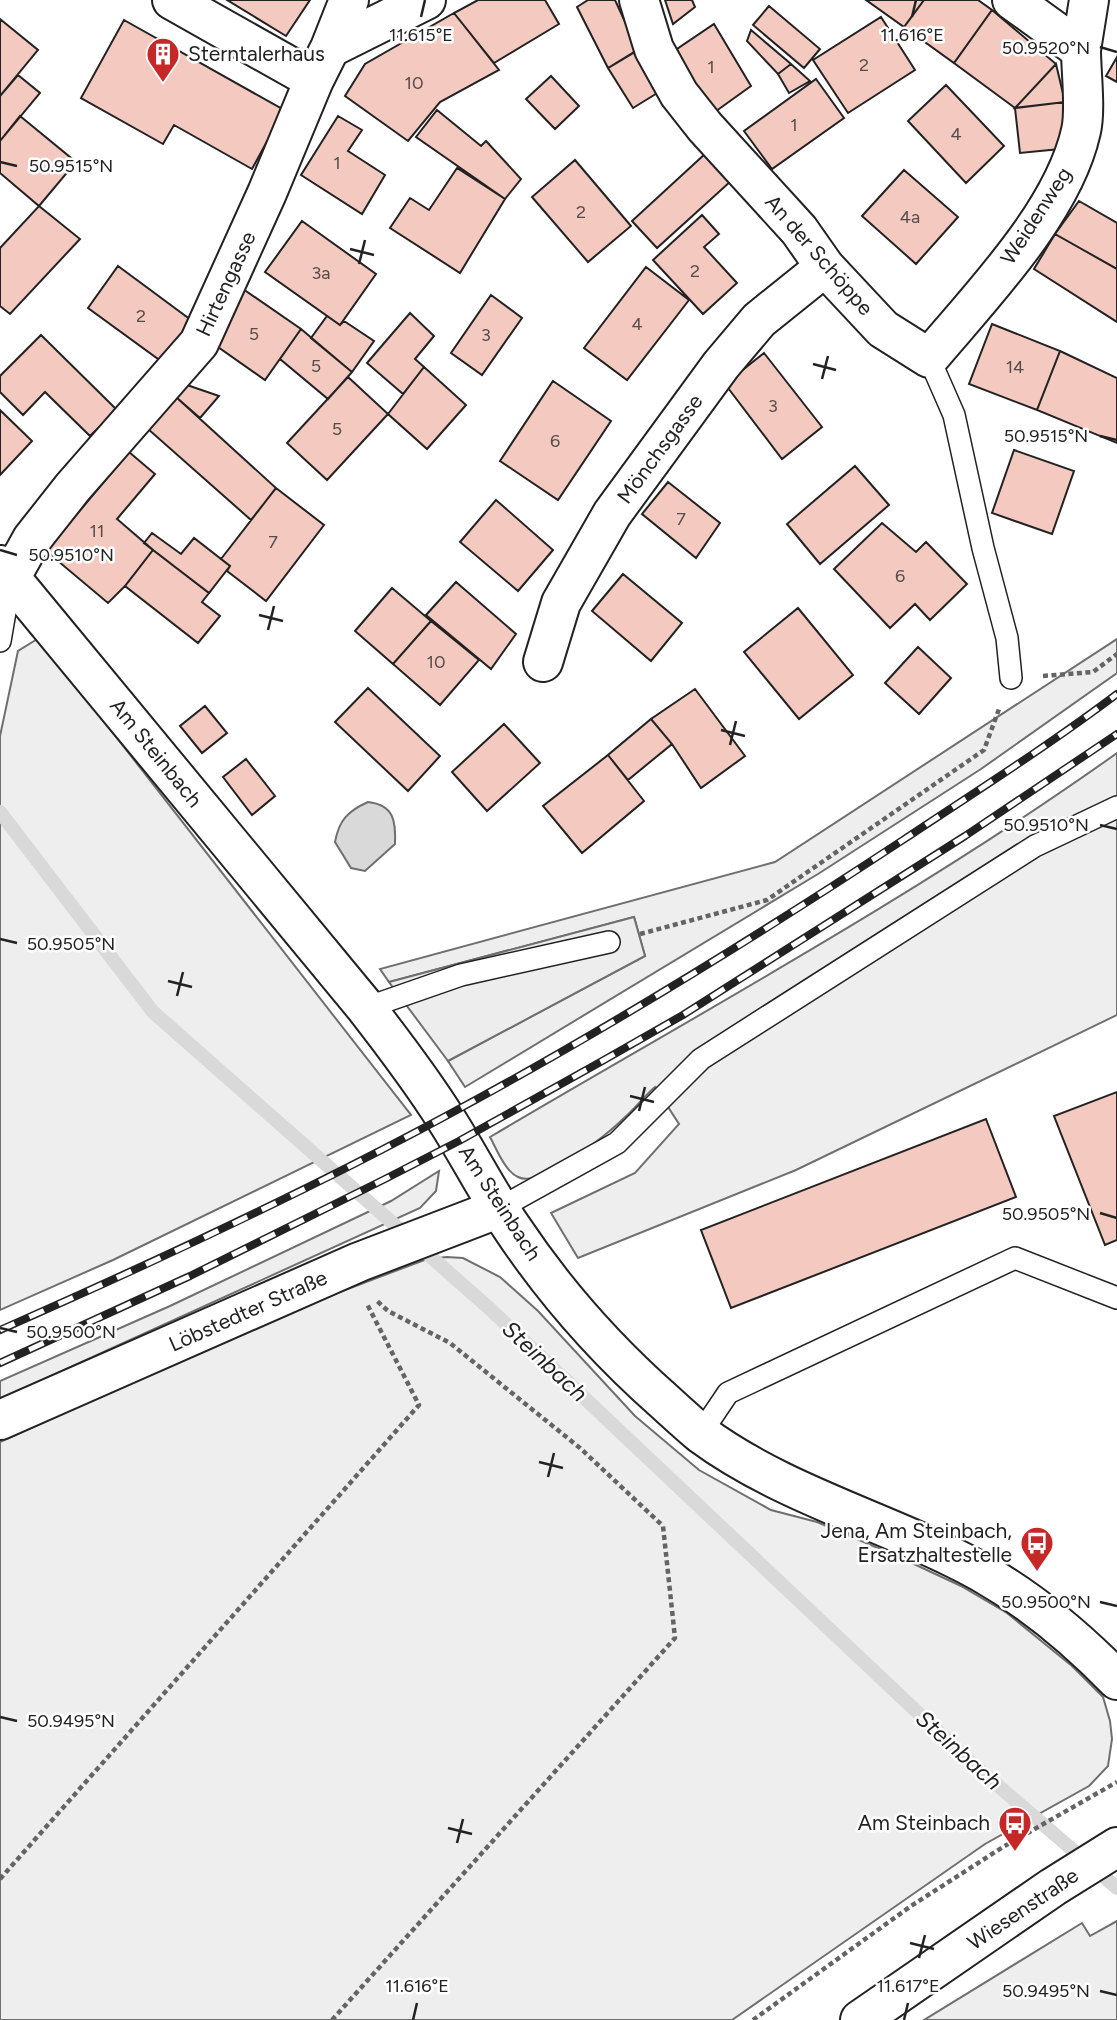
<svg xmlns="http://www.w3.org/2000/svg" width="1117" height="2020" font-family="Figtree,sans-serif">
<style>
.green{fill:#eee;stroke:#6f6f6f;stroke-width:2}
.parking{fill:#ededed;stroke:#6f6f6f;stroke-width:2}
.water{fill:#d9d9d9;stroke:#6f6f6f;stroke-width:2}
.lines{fill:none;stroke-linecap:round;stroke-linejoin:round}
.stream{stroke:#d9d9d9;stroke-width:14}
.building{fill:#f3c9c0;stroke:#222;stroke-width:2}
.lane-casing{stroke:#222;stroke-width:24}
.street-casing{stroke:#222;stroke-width:42}
.secondary-casing{stroke:#222;stroke-width:42}
.path{stroke:#646464;stroke-width:4.5;stroke-dasharray:5 3.5;stroke-linecap:butt}
.lane{stroke:#fff;stroke-width:21}
.street{stroke:#fff;stroke-width:38}
.secondary{stroke:#fff;stroke-width:38}
.rail-casing{stroke:#222;stroke-width:8}
.rail{stroke:#fff;stroke-width:5;stroke-dasharray:16;stroke-linecap:butt}
.ticks{fill:none;stroke:#222;stroke-width:2.5}
.labels{text-anchor:middle;stroke-width:5;stroke-linejoin:round;paint-order:stroke}
.number-label{font-size:18px;fill:#564c4a}
.poi-label{font-size:21px;fill:#222;stroke:#fff;text-anchor:end}
.street-label{font-size:21px;fill:#222;stroke:#fff}
.water-label{font-size:23px;font-style:italic;fill:#222;stroke:#fff}
.ticks-label{font-size:18px;text-anchor:middle;fill:#222;stroke:#fff;stroke-width:5;stroke-linejoin:round;paint-order:stroke}
</style>
<rect width="100%" height="100%" fill="#fff"/>
<path class="green" d="M 39,638 L 411,1115 L 113,1260 L 0,1310 L 0,736 L 18,651 Z
M 1117,639 L 1117,673 L 981,769 L 818,874 L 465,1087 L 448,1061 L 645,956 L 634,917 L 389,982 L 380,969 L 775,862 Z
M 1117,753 L 1117,1015 L 796,1170 L 578,1258 L 551,1213 L 635,1173 L 679,1124 L 655,1087 C 644,1096 635,1109 624,1118 C 607,1135 541,1189 518,1177 C 505,1171 497,1150 490,1137 C 700,1013 918,895 1117,753 Z
M 439,1171 L 436,1191 L 420,1208 L 0,1399 L 0,1381 L 170,1306 L 391,1201 Z
M 447,1257 L 463,1258 L 500,1277 L 538,1311 L 635,1416 L 699,1470 L 771,1510 L 817,1522 L 899,1557 L 961,1586 L 1007,1613 L 1072,1666 L 1103,1697 L 1110,1721 L 1112,1739 L 1108,1766 L 1089,1786 L 985,1844 L 732,2020 L 0,2020 L 0,1442 L 308,1304 L 427,1259 Z
M 1117,1921 L 1117,2020 L 924,2020 L 1082,1923 L 1090,1936 Z"/>
<path class="parking" d="M 634,917 L 645,956 L 448,1061 L 389,982 Z"/>
<path class="water" d="M 368,802 C 394,805 396,821 395,844 L 365,871 L 351,868 L 335,842 C 339,820 348,811 368,802 Z"/>
<g class="lines">
<path class="stream" d="M 0,812 L 153,1012 L 489,1308 L 967,1759 L 1117,1888"/>
</g>
<path class="building" d="M 227,0 L 310,0 L 286,36 Z
M 478,0 L 545,0 L 559,24 L 494,63 L 454,13 Z
M 588,0 L 615,0 L 638,50 L 608,68 L 577,7 Z
M 665,0 L 692,0 L 695,7 L 673,24 Z
M 866,0 L 924,0 L 904,27 Z
M 924,0 L 978,0 L 992,10 L 954,63 L 904,27 Z
M 769,6 L 820,49 L 804,68 L 753,25 Z
M 992,10 L 1056,64 L 1015,108 L 954,63 Z
M 454,13 L 499,70 L 440,102 L 408,141 L 345,96 L 365,64 Z
M 881,17 L 915,70 L 848,113 L 813,60 Z
M 0,19 L 38,50 L 0,96 Z
M 124,20 L 284,110 L 252,169 L 174,125 L 163,144 L 81,98 Z
M 714,24 L 751,86 L 712,114 L 686,84 L 677,49 Z
M 751,30 L 791,64 L 778,74 L 747,41 Z
M 634,52 L 659,92 L 633,108 L 608,68 Z
M 1117,57 L 1117,82 L 1106,76 Z
M 791,64 L 810,81 L 789,93 L 778,74 Z
M 1056,64 L 1065,102 L 1015,108 Z
M 18,75 L 40,93 L 0,141 L 0,96 Z
M 551,76 L 579,106 L 555,129 L 526,99 Z
M 816,79 L 844,118 L 772,169 L 744,131 Z
M 946,85 L 1004,146 L 966,183 L 908,121 Z
M 1065,102 L 1070,148 L 1020,153 L 1015,108 Z
M 437,110 L 481,146 L 486,141 L 521,179 L 505,199 L 416,137 Z
M 20,116 L 76,162 L 39,206 L 0,173 L 0,141 Z
M 338,116 L 362,130 L 348,151 L 385,175 L 362,214 L 301,175 Z
M 706,153 L 731,181 L 657,248 L 632,221 Z
M 575,160 L 631,226 L 588,262 L 532,197 Z
M 457,168 L 505,199 L 460,273 L 390,228 L 410,198 L 429,210 Z
M 904,170 L 958,217 L 916,264 L 862,216 Z
M 1079,201 L 1117,223 L 1117,269 L 1055,234 Z
M 39,206 L 80,239 L 10,314 L 0,306 L 0,248 Z
M 702,215 L 719,234 L 704,247 L 737,283 L 703,314 L 653,260 Z
M 302,221 L 376,274 L 340,325 L 265,272 Z
M 1055,234 L 1117,269 L 1117,322 L 1034,269 Z
M 118,266 L 195,323 L 165,364 L 88,308 Z
M 646,267 L 689,300 L 627,380 L 584,348 Z
M 243,289 L 301,329 L 265,380 L 208,340 Z
M 491,295 L 522,318 L 482,375 L 451,353 Z
M 410,313 L 434,336 L 415,359 L 424,367 L 403,394 L 367,363 Z
M 327,316 L 340,325 L 344,321 L 374,341 L 352,372 L 311,338 Z
M 992,324 L 1060,351 L 1037,410 L 969,384 Z
M 301,329 L 352,372 L 328,399 L 280,359 Z
M 41,335 L 117,410 L 90,436 L 45,392 L 23,415 L 0,392 L 0,376 Z
M 1060,351 L 1117,378 L 1117,443 L 1037,410 Z
M 764,353 L 822,427 L 782,459 L 725,384 Z
M 424,367 L 466,405 L 427,449 L 388,414 Z
M 348,377 L 388,414 L 327,480 L 287,443 Z
M 553,381 L 611,421 L 558,500 L 500,461 Z
M 187,385 L 219,396 L 200,418 L 176,397 Z
M 176,397 L 276,488 L 251,520 L 148,429 Z
M 0,410 L 32,441 L 0,475 Z
M 1014,450 L 1074,471 L 1052,534 L 992,513 Z
M 129,452 L 155,474 L 117,519 L 153,550 L 125,586 L 108,603 L 46,551 Z
M 855,466 L 889,505 L 820,564 L 787,524 Z
M 668,482 L 720,523 L 696,558 L 642,514 Z
M 276,488 L 324,525 L 266,601 L 227,571 L 230,566 L 221,559 Z
M 496,500 L 553,550 L 518,591 L 460,542 Z
M 882,523 L 916,552 L 926,542 L 967,584 L 930,620 L 915,604 L 890,628 L 834,569 Z
M 152,533 L 181,554 L 194,538 L 230,566 L 209,593 L 144,543 Z
M 153,550 L 209,593 L 202,602 L 220,616 L 198,643 L 125,586 Z
M 623,574 L 682,623 L 651,661 L 592,611 Z
M 456,582 L 516,634 L 491,669 L 426,615 Z
M 392,588 L 431,621 L 393,664 L 355,631 Z
M 798,608 L 853,675 L 799,719 L 744,652 Z
M 431,621 L 479,660 L 440,705 L 393,664 Z
M 918,647 L 951,678 L 919,714 L 885,683 Z
M 368,688 L 440,756 L 408,791 L 335,722 Z
M 695,689 L 745,756 L 701,788 L 672,744 L 651,719 Z
M 205,706 L 227,733 L 202,753 L 180,726 Z
M 651,719 L 672,744 L 628,780 L 608,755 Z
M 504,724 L 540,763 L 487,811 L 452,772 Z
M 608,755 L 644,801 L 582,853 L 543,806 Z
M 246,759 L 275,796 L 252,815 L 223,777 Z
M 1117,1092 L 1117,1240 L 1105,1245 L 1054,1116 Z
M 986,1119 L 1016,1197 L 731,1308 L 701,1230 Z"/>
<g class="lines">
<defs>
<path id="lane" d="M 929,358 L 954,415 L 983,548 L 1007,638 L 1011,678
M 0,641 L 11,577
M 366,1008 L 461,975 L 609,942
M 500,1208 L 617,1143 L 701,1059 L 1035,846 L 1117,807
M 701,1433 L 728,1393 L 1015,1258 L 1117,1298"/>
<path id="street" d="M 172,0 L 314,80
M 639,0 L 654,49 L 679,94 L 705,127 L 799,230 L 825,267 L 883,329 L 929,358 C 982,295 1063,212 1081,131 C 1086,110 1081,72 1081,50 L 1012,0
M 330,48 L 426,0
M 1081,50 L 1089,0
M 0,565 L 366,1008 C 394,1044 422,1081 446,1119 C 469,1155 488,1193 512,1228 C 556,1294 606,1350 665,1402 C 677,1413 689,1424 701,1434 C 785,1496 890,1522 981,1572 C 1032,1601 1076,1638 1117,1680
M 11,577 L 32,539 L 73,487 L 199,343 L 267,193 L 314,80 L 330,48 L 349,0
M 543,662 L 561,603 L 612,514 L 721,365 L 759,320 L 825,267
M 0,1420 L 359,1262 L 500,1208"/>
<path id="secondary" d="M 860,2020 L 1053,1887 L 1117,1847"/>
</defs>
<use href="#lane" class="lane-casing"/>
<use href="#street" class="street-casing"/>
<use href="#secondary" class="secondary-casing"/>
<path class="path" d="M 1043,676 L 1093,672 L 1117,654
M 640,934 L 767,900 L 984,750 L 999,709
M 0,1879 L 419,1405 L 367,1304
M 332,2020 L 675,1638 L 663,1526 L 580,1448 L 450,1343 L 388,1311 L 377,1301
M 753,2020 L 911,1906 L 1003,1847 L 1117,1782"/>
<use href="#lane" class="lane"/>
<use href="#street" class="street"/>
<use href="#secondary" class="secondary"/>
<defs>
<path id="rail" d="M 0,1330 C 150,1264 299,1195 444,1117 C 601,1033 754,938 903,840 C 975,792 1048,746 1117,694
M 0,1363 L 190,1276 L 385,1179 L 459,1141 L 604,1060 L 683,1015 L 965,836 L 1117,734"/>
</defs>
<use href="#rail" class="rail-casing"/>
<use href="#rail" class="rail"/>
</g>
<path class="ticks" d="M 421,17 L 425,0M 912,17 L 916,0M 1100,47 L 1117,52M 0,162 L 17,166M 350,249 L 374,255M 359,264 L 365,240M 813,364 L 836,370M 822,379 L 828,356M 1100,436 L 1117,440M 0,550 L 17,555M 259,615 L 283,621M 268,630 L 274,606M 721,730 L 745,736M 730,745 L 736,721M 1100,825 L 1117,829M 0,939 L 17,943M 168,981 L 192,987M 177,996 L 183,972M 630,1096 L 654,1102M 639,1111 L 645,1087M 1100,1213 L 1117,1218M 0,1328 L 17,1332M 539,1462 L 563,1468M 548,1477 L 554,1453M 1100,1602 L 1117,1606M 0,1717 L 17,1721M 448,1828 L 472,1834M 457,1843 L 463,1819M 910,1943 L 934,1949M 919,1958 L 925,1935M 1100,1991 L 1117,1995M 413,2020 L 417,2003M 904,2020 L 908,2003"/>
<defs>
<symbol id="building-pin" viewBox="-11 -11 22 30"><path d="M0 17L-7.5 6A9.5 9.5 0 1 1 7.5 6Z" fill="#c62828" stroke="#fff"/><path d="M-4-6H4V6H1V3H-1V6H-4ZM-2.5-4.3h1.7v1.8h-1.7ZM.8-4.3h1.7v1.8H.8ZM-2.5-1h1.7V.8h-1.7ZM.8-1h1.7V.8H.8Z" fill="#fff"/></symbol>
<symbol id="bus-pin" viewBox="-11 -11 22 30"><path d="M0 17L-7.5 6A9.5 9.5 0 1 1 7.5 6Z" fill="#c62828" stroke="#fff"/><path d="M-5-6H5V4H4V6H2V4H-2V6H-4V4H-5ZM-3.5-4V0h7V-4ZM-3.5 1.2v1.5H-2V1.2ZM2 1.2v1.5H3.5V1.2Z" fill="#fff"/></symbol>
</defs>
<g fill-rule="evenodd">
<use href="#building-pin" x="144" y="35" width="38" height="52"/>
<use href="#bus-pin" x="1018" y="1524" width="38" height="52"/>
<use href="#bus-pin" x="996" y="1804" width="38" height="52"/>
</g>
<g class="labels">
<g class="number-label">
<text x="864" y="71">2</text>
<text x="711" y="73">1</text>
<text x="414" y="89">10</text>
<text x="794" y="131">1</text>
<text x="956" y="140">4</text>
<text x="337" y="169">1</text>
<text x="581" y="218">2</text>
<text x="910" y="223">4a</text>
<text x="695" y="277">2</text>
<text x="321" y="279">3a</text>
<text x="141" y="322">2</text>
<text x="637" y="330">4</text>
<text x="254" y="340">5</text>
<text x="486" y="341">3</text>
<text x="316" y="372">5</text>
<text x="1015" y="373">14</text>
<text x="773" y="412">3</text>
<text x="337" y="435">5</text>
<text x="555" y="447">6</text>
<text x="681" y="525">7</text>
<text x="97" y="537">11</text>
<text x="273" y="548">7</text>
<text x="900" y="582">6</text>
<text x="436" y="668">10</text>
</g>
<g class="poi-label">
<text x="188" y="61" text-anchor="start">Sterntalerhaus</text>
<text x="1012" y="1538">Jena, Am Steinbach,<tspan x="1012" dy="24">Ersatzhaltestelle</tspan></text>
<text x="990" y="1830">Am Steinbach</text>
</g>
<g class="street-label">
<text transform="translate(1036 216) rotate(-57)" y="7">Weidenweg</text>
<text transform="translate(819 255) rotate(49)" y="7">An der Schöppe</text>
<text transform="translate(226 284) rotate(-65)" y="7">Hirtengasse</text>
<text transform="translate(660 449) rotate(-54)" y="7">Mönchsgasse</text>
<text transform="translate(156 753) rotate(51)" y="7">Am Steinbach</text>
<text transform="translate(500 1203) rotate(57)" y="7">Am Steinbach</text>
<text transform="translate(248 1311) rotate(-24)" y="7">Löbstedter Straße</text>
<text transform="translate(1023 1909) rotate(-34)" y="7">Wiesenstraße</text>
</g>
<g class="water-label">
<text transform="translate(545 1361) rotate(43)" y="8">Steinbach</text>
<text transform="translate(959 1750) rotate(42)" y="8">Steinbach</text>
</g>
</g>
<g class="ticks-label">
<text x="421" y="41">11.615°E</text>
<text x="912" y="41">11.616°E</text>
<text x="1046" y="54">50.9520°N</text>
<text x="71" y="172">50.9515°N</text>
<text x="1046" y="442">50.9515°N</text>
<text x="71" y="561">50.9510°N</text>
<text x="1046" y="831">50.9510°N</text>
<text x="71" y="950">50.9505°N</text>
<text x="1046" y="1220">50.9505°N</text>
<text x="71" y="1338">50.9500°N</text>
<text x="1046" y="1608">50.9500°N</text>
<text x="71" y="1727">50.9495°N</text>
<text x="417" y="1992">11.616°E</text>
<text x="908" y="1992">11.617°E</text>
<text x="1046" y="1997">50.9495°N</text>
</g>
</svg>
